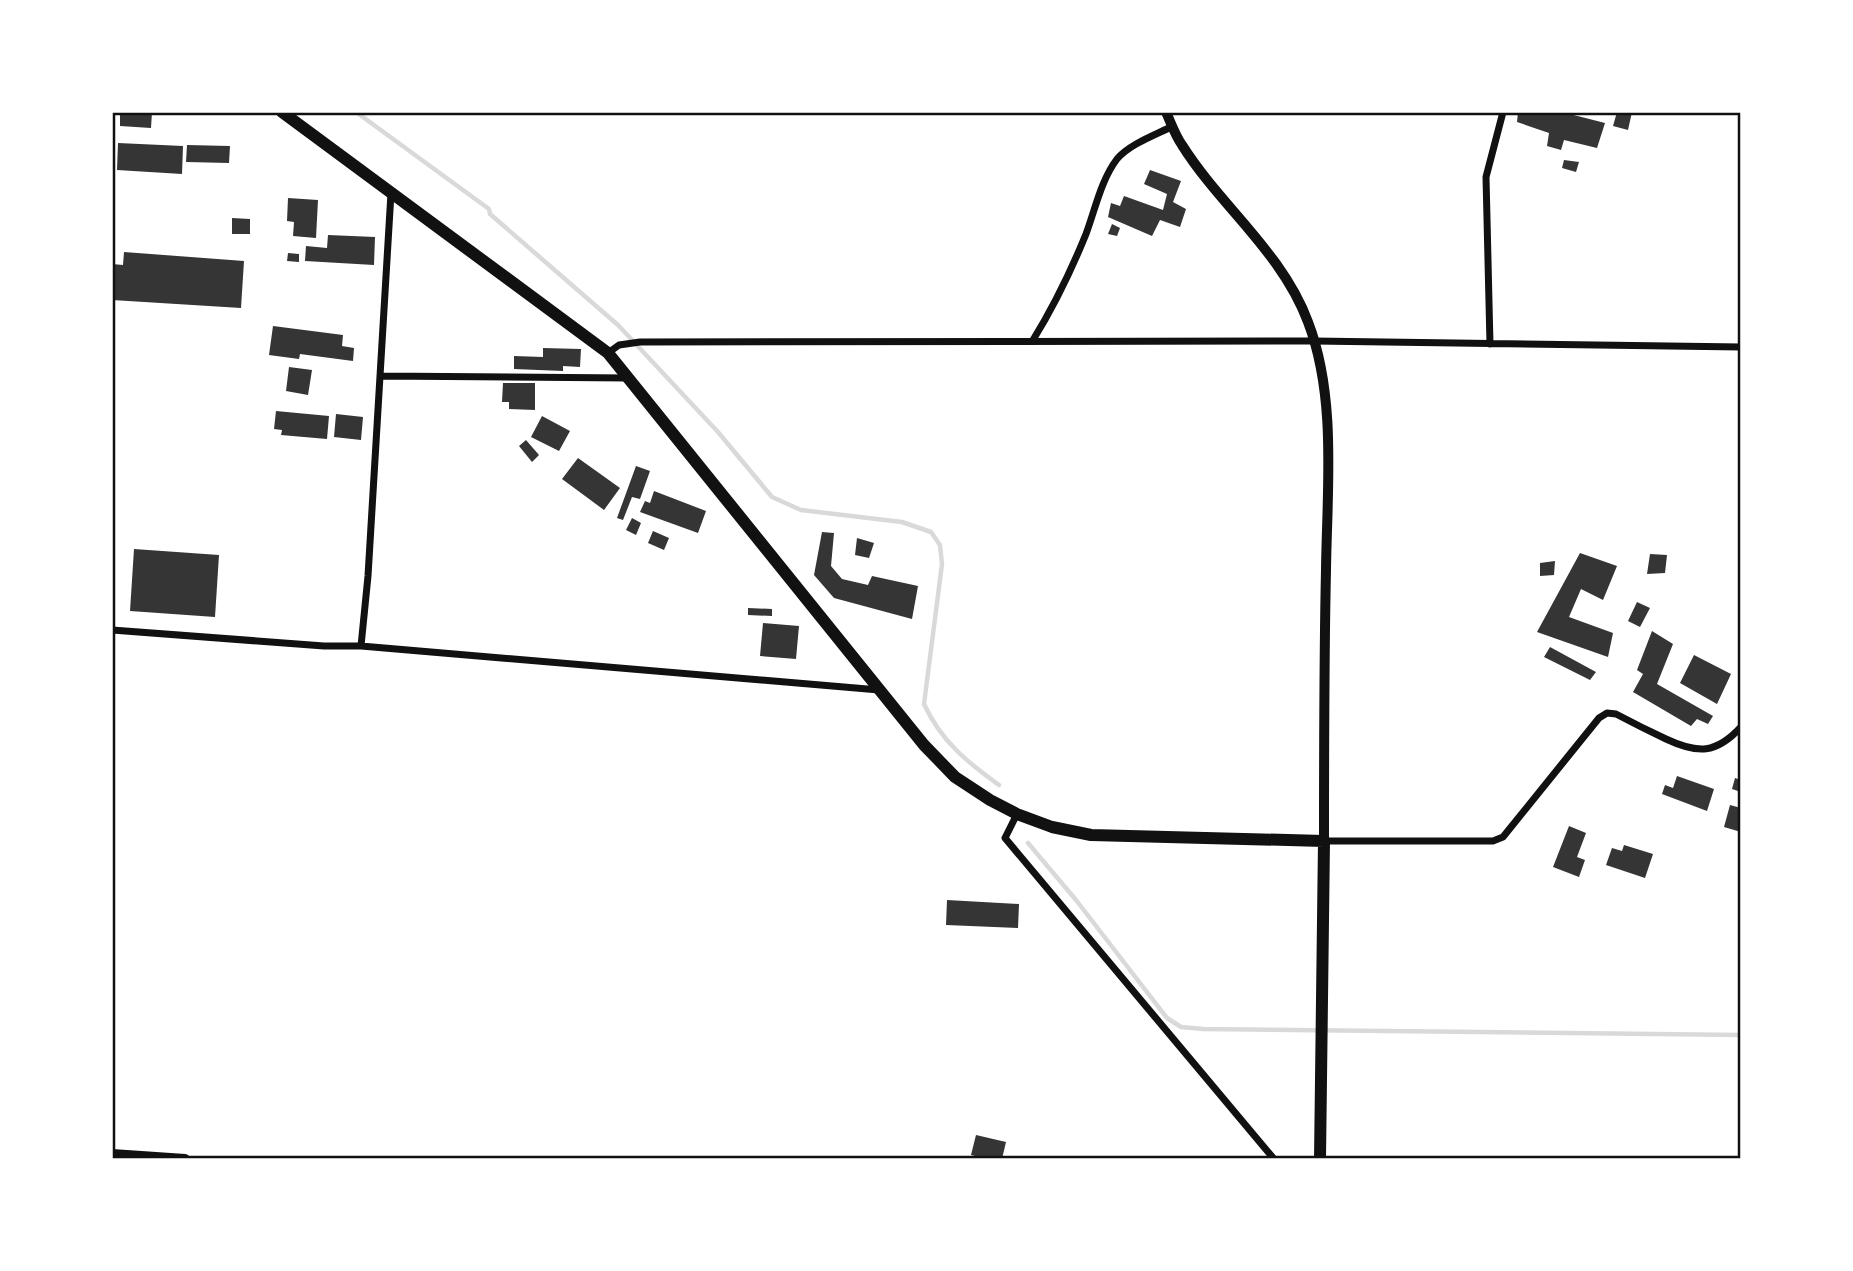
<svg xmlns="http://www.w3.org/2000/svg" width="1853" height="1271" font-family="Lato,sans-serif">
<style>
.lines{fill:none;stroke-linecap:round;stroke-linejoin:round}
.stream{stroke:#d9d9d9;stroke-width:4.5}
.building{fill:#353535}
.minor{stroke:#111;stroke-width:7}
.tertiary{stroke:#111;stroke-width:10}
.secondary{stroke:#111;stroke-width:12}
.neatline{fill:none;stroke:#111;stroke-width:2.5}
</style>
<rect width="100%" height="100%" fill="#fff"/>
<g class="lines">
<path class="stream" d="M 356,112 L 489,209 L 490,214 L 618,325 L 718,432 L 772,497 L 801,510 L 902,522 L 931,532 L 940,545 L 942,564 L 924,704 C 941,741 967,762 999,785
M 1028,843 L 1076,900 L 1167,1018 L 1181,1027 L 1203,1029 L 1741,1035"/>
</g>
<path class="building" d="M 120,112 L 152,112 L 151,128 L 120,126 Z
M 1518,112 L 1562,112 L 1605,123 L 1597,148 L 1564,140 L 1561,150 L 1547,146 L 1549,133 L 1517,122 Z
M 1617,112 L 1632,112 L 1628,130 L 1613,126 Z
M 118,143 L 183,146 L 182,174 L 117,170 Z
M 187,145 L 230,146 L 229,163 L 186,162 Z
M 1564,160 L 1579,162 L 1576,172 L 1562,168 Z
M 1150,170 L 1181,181 L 1173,202 L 1186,209 L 1180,227 L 1160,220 L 1152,236 L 1108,217 L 1111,203 L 1120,206 L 1124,196 L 1163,210 L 1167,194 L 1144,184 Z
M 288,198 L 318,200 L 316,238 L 293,236 L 294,222 L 287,221 Z
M 232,218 L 250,219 L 250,234 L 232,234 Z
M 1112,224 L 1120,228 L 1117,236 L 1108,234 Z
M 328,235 L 375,237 L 374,265 L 305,261 L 306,246 L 327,248 Z
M 124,252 L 244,261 L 241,308 L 112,300 L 112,264 L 123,265 Z
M 288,253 L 299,254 L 299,262 L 287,261 Z
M 273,326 L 343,335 L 342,346 L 354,348 L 353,361 L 300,354 L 299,359 L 269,355 Z
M 543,348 L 581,349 L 580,367 L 563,366 L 563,371 L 514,369 L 514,356 L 543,357 Z
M 289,367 L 312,370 L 308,395 L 286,391 Z
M 503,383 L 535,383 L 535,410 L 509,409 L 509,402 L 502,402 Z
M 276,411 L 329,416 L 327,439 L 281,435 L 282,430 L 274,429 Z
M 336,414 L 363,417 L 361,440 L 334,437 Z
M 542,416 L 570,431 L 559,451 L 531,437 Z
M 526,440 L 539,455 L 532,462 L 519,446 Z
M 578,458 L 620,488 L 604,510 L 562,479 Z
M 636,466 L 650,471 L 640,499 L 632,497 L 623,520 L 617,518 Z
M 654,491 L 706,511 L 698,533 L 640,512 L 645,501 L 650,503 Z
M 632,518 L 641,523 L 636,535 L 626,530 Z
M 653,531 L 669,538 L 664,550 L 648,543 Z
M 822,532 L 834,533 L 831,566 L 842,579 L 868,585 L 872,576 L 918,586 L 912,619 L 834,598 L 814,575 Z
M 857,538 L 874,543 L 869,558 L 855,555 Z
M 134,549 L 219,555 L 215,617 L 130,611 Z
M 1580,553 L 1617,566 L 1603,600 L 1581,589 L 1569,617 L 1613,633 L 1608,657 L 1537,632 Z
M 1650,554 L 1667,555 L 1665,573 L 1647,574 Z
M 1555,561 L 1554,575 L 1540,576 L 1540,563 Z
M 1637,602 L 1650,608 L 1640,627 L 1628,621 Z
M 748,608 L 772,609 L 772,616 L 748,615 Z
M 763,623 L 799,626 L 796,659 L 760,656 Z
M 1652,631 L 1673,644 L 1657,684 L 1713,716 L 1708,724 L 1697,719 L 1691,726 L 1633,692 L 1643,674 L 1637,670 Z
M 1550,647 L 1596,672 L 1590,680 L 1544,657 Z
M 1694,655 L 1731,674 L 1717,704 L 1680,683 Z
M 1677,776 L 1714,789 L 1707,811 L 1662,794 L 1665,785 L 1673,788 Z
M 1735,778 L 1741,780 L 1741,792 L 1732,789 Z
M 1730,805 L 1741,808 L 1741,832 L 1724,827 Z
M 1569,826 L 1586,833 L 1577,857 L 1585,860 L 1579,877 L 1553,867 Z
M 1624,845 L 1653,854 L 1645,878 L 1606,865 L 1612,848 L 1622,851 Z
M 947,900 L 1019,904 L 1018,928 L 946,925 Z
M 976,1135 L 1006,1142 L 1002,1159 L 987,1159 L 971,1155 Z"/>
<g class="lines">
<path class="minor" d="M 1033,340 C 1054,306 1071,271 1086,234 C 1095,210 1101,180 1117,159 C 1130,144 1155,135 1173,126
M 1490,344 L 1486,177 L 1503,112
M 608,353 L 619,345 L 640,342 L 1314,341 L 1741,347
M 380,376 L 628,378
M 112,630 L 324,646 L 361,646 L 879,690
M 361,646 L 368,576 L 391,193
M 1017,814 L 1005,838 L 1274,1159
M 1324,841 L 1493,841 L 1503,837 L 1599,718 L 1607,713 L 1616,714 C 1633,723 1649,731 1666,739 C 1698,754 1716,754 1741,727"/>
<path class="tertiary" d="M 1166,112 C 1171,123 1175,135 1182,145 C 1221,207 1282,252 1308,322 C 1337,397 1327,490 1326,570 C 1324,660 1324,751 1324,841
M 112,1154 L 185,1159"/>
<path class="secondary" d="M 282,112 L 608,353 L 924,745 L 955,777 L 990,800 L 1017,814 L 1052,827 L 1091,835 L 1324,841 L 1320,1159"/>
</g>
<rect width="1853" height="1271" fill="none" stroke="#ffffff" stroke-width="228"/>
<rect x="114" y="114" width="1625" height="1043" class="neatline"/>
</svg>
